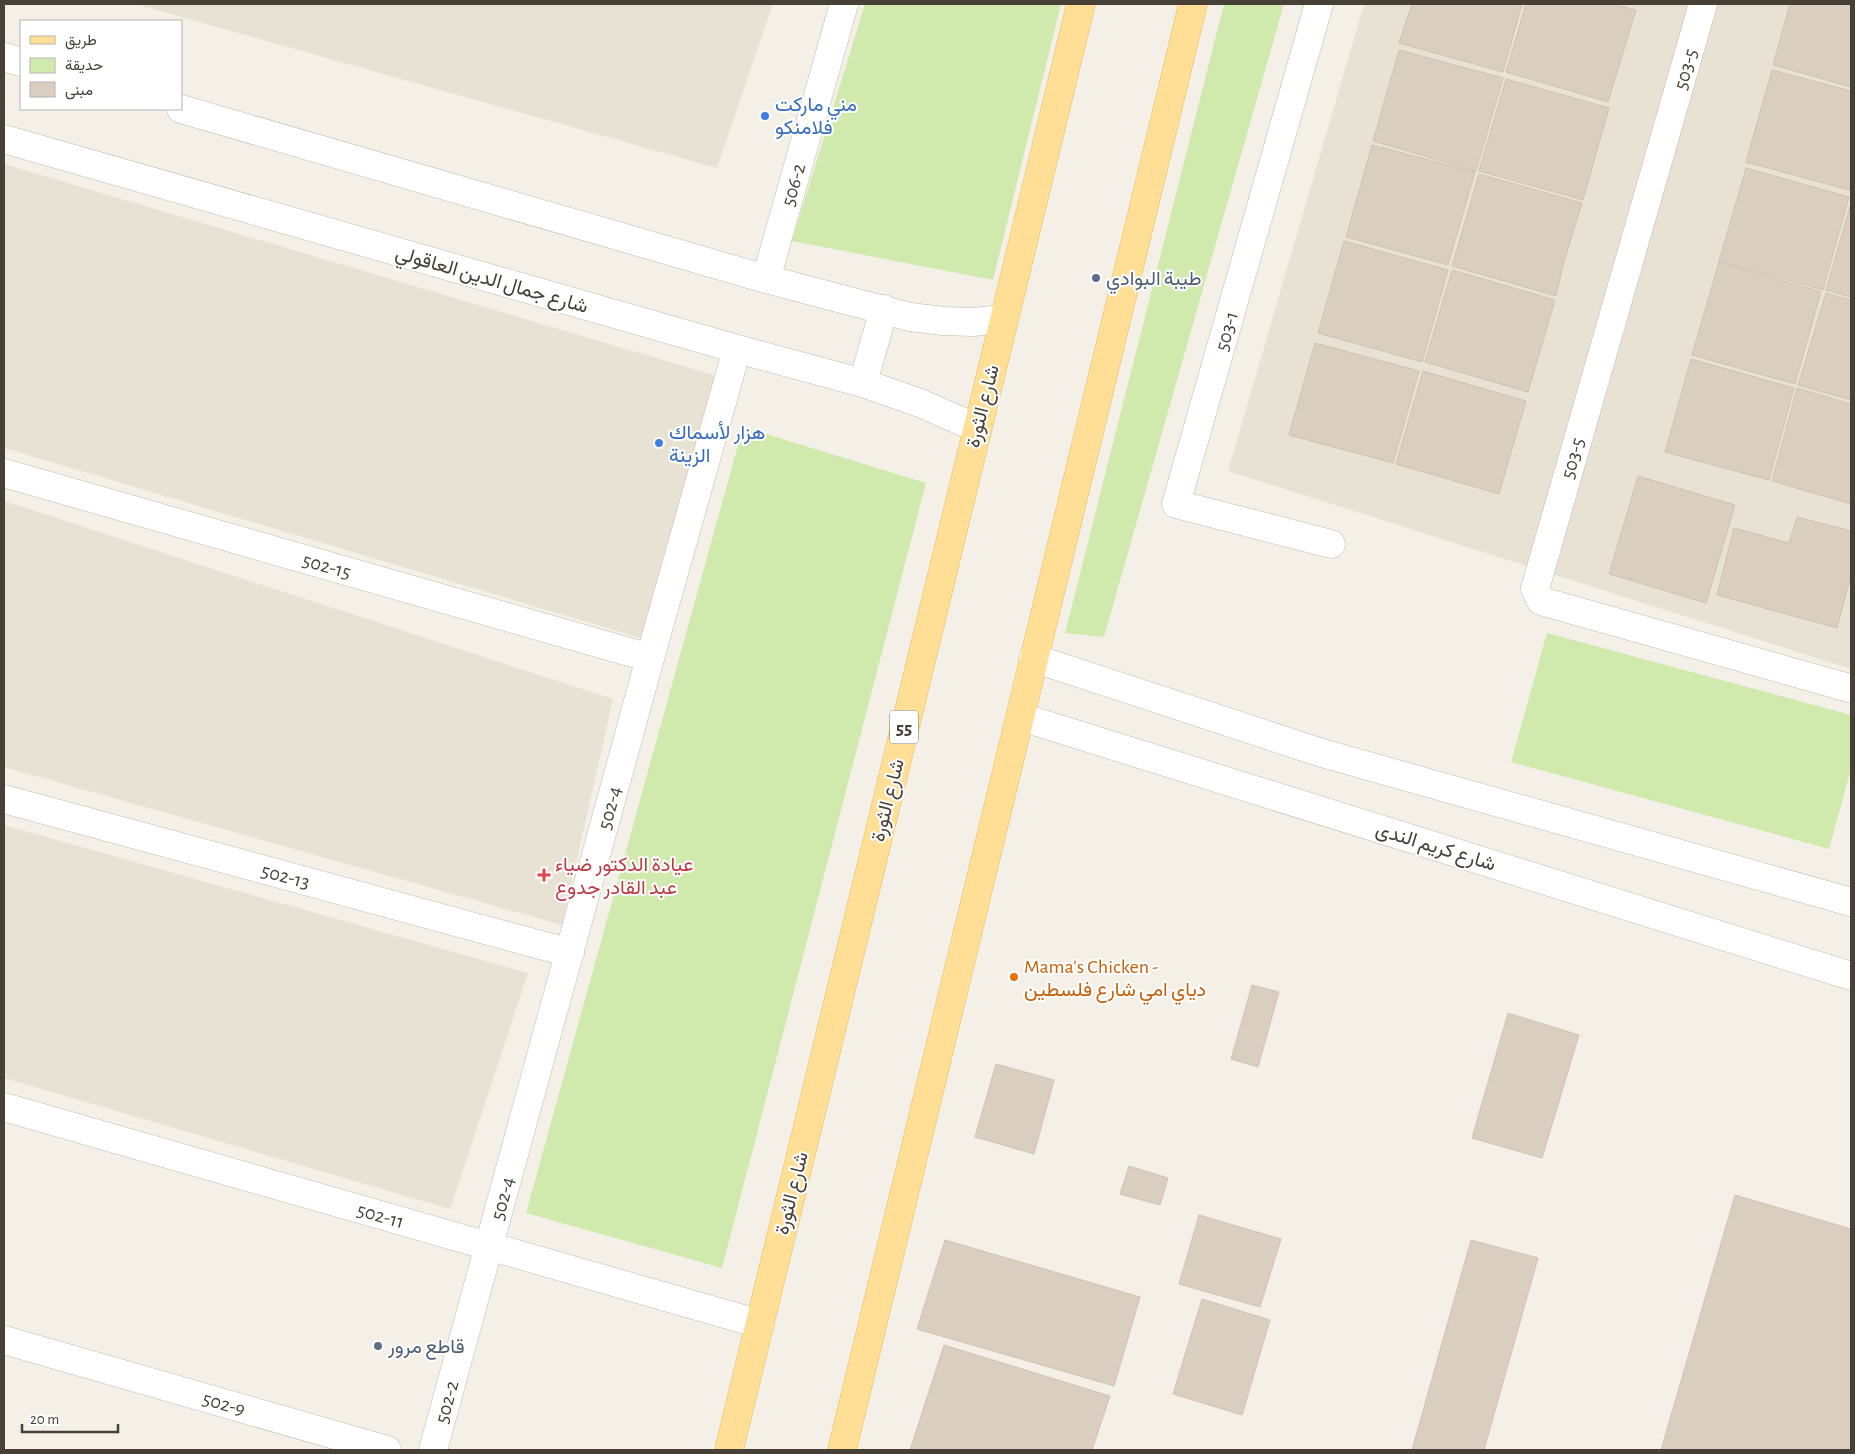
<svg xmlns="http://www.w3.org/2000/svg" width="1855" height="1454" font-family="'Alegreya Sans',Vazirmatn,sans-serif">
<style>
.residential{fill:#e8e2d5}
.green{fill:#d0eaae}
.building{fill:#d9cebf;stroke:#d1c3af}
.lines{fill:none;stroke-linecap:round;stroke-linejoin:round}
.minor-casing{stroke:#c3baac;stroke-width:29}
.major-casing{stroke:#e8bc61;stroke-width:29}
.minor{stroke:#fff;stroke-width:28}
.major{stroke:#ffdf95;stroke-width:28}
.shop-dot{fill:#3f7fe0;stroke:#fff;stroke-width:2}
.service-dot{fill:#5c6f8a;stroke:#fff;stroke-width:2}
.health-dot{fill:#e0444e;stroke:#fff;stroke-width:2}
.food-dot{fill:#e8710a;stroke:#fff;stroke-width:2}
.labels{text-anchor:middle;stroke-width:4;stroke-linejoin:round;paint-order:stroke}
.shield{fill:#fff;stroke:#7e7972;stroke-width:1}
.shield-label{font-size:19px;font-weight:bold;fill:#474036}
.street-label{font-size:20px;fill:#474036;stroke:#fff}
.shop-label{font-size:20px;fill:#366cbe;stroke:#fff;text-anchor:start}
.service-label{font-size:20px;fill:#4e5e75;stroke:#fff;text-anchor:start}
.health-label{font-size:20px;fill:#be3a42;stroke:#fff;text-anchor:start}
.food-label{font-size:20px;fill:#c56008;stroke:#fff;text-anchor:start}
</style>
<rect width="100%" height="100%" fill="#f4f0e7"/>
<path class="residential" d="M 135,4 L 773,4 L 717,168 Z
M 1364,4 L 1851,4 L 1851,669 L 1228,471 Z
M 4,164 L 727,379 L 644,639 L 4,448 Z
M 4,501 L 613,699 L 562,925 L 4,767 Z
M 4,825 L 528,973 L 450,1209 L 4,1078 Z"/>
<path class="green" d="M 865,4 L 1061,4 L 993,280 L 792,241 Z
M 1224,4 L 1284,4 L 1104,637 L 1065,633 Z
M 743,427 L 926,483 L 722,1268 L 526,1213 Z
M 1547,633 L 1851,715 L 1851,769 L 1829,849 L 1511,762 Z"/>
<path class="building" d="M 1412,4 L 1522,4 L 1503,72 L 1399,43 Z
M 1526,4 L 1613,4 L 1636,10 L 1608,102 L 1506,72 Z
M 1790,4 L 1851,4 L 1851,87 L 1773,65 Z
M 1399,50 L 1503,78 L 1476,171 L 1373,141 Z
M 1772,70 L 1851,91 L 1851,182 L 1849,190 L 1746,162 Z
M 1506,79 L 1609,108 L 1583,200 L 1479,171 Z
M 1372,145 L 1475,172 L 1448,265 L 1346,237 Z
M 1746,168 L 1849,197 L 1823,290 L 1719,261 Z
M 1479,174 L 1582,203 L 1563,265 L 1556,296 L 1452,266 Z
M 1851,203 L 1851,297 L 1826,290 Z
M 1344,241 L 1448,270 L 1422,362 L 1318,333 Z
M 1719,262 L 1821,292 L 1795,384 L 1692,355 Z
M 1452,270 L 1555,300 L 1528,392 L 1425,362 Z
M 1826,293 L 1851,300 L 1851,400 L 1798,385 Z
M 1315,343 L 1419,371 L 1393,463 L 1289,435 Z
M 1691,359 L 1794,388 L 1769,480 L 1665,452 Z
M 1423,371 L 1526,401 L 1499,494 L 1396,464 Z
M 1797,388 L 1851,404 L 1851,504 L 1772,481 Z
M 1638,476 L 1735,505 L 1706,603 L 1609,574 Z
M 1797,517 L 1851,531 L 1851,575 L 1837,628 L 1717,595 L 1734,528 L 1789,543 Z
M 1252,985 L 1279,992 L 1258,1067 L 1231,1059 Z
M 1508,1013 L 1579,1035 L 1542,1158 L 1472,1138 Z
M 996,1064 L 1054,1080 L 1034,1154 L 975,1137 Z
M 1129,1166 L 1168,1178 L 1160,1205 L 1120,1194 Z
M 1735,1195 L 1851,1229 L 1851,1450 L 1661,1450 Z
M 1199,1215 L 1281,1239 L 1260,1307 L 1179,1284 Z
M 945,1240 L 1140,1297 L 1114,1386 L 917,1329 Z
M 1471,1240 L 1538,1258 L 1484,1450 L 1412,1450 Z
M 1202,1299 L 1270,1320 L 1242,1415 L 1173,1394 Z
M 944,1345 L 1110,1396 L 1092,1450 L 910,1450 Z"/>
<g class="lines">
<defs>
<g id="minor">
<path d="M 1319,4 L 1176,504 L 1331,544"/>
<path d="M 1703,4 L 1535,589 L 1541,601 L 1849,688 L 1851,687"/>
<path d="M 4,57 L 21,62"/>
<path d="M 181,109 L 766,279 L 910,317 L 943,321 L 973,322 L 1003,319"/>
<path d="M 4,139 L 737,349 L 863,383 L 920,403 L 977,428"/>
<path id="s1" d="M 766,279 L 844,4"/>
<path d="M 863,383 L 884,309"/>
<path id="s2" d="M 4,473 L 650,658"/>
<path d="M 1033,658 L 1322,753 L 1851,902"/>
<path d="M 1021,717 L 1851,976"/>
<path id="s3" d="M 4,799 L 570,953"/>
<path id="s4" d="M 4,1107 L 760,1324"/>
<path id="s5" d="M 4,1340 L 387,1450"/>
<path id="s6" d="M 433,1450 L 650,658 L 737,349"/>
</g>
<path id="major" d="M 729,1450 L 1081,4
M 842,1450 L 1193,4"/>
</defs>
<use href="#minor" class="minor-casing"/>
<use href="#major" class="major-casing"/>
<use href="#minor" class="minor"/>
<use href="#major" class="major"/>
</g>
<g class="shop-dot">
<circle cx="765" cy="116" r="5"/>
<circle cx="659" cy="443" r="5"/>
</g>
<g class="service-dot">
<circle cx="1096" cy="278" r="5"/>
<circle cx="378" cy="1346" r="5"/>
</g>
<path class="health-dot" d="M541.5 867.5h5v5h5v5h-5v5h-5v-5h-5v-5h5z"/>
<circle class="food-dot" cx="1014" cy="977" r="5"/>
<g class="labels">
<rect class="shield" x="890" y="710.5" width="28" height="33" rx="4"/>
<g class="shield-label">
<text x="904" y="734">55</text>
</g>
<g class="street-label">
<text transform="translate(1685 69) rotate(-74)" y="7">503-5</text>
<text dy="7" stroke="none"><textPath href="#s1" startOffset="98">506-2</textPath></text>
<text transform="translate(492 279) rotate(16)" y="7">شارع جمال الدين العاقولي</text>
<text transform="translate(1226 331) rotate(-74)" y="7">503-1</text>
<text transform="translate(982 406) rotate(-76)" y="7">شارع الثورة</text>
<text transform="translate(1572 458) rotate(-74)" y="7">503-5</text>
<text dy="7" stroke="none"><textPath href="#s2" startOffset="336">502-15</textPath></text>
<text transform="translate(887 800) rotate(-76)" y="7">شارع الثورة</text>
<text dy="7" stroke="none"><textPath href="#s6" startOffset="666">502-4</textPath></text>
<text transform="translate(1436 846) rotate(17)" y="7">شارع كريم الندى</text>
<text dy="7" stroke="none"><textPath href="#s3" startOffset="292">502-13</textPath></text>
<text transform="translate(791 1193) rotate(-76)" y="7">شارع الثورة</text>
<text dy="7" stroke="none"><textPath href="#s6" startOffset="261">502-4</textPath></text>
<text dy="7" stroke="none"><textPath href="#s4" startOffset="392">502-11</textPath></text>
<text dy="7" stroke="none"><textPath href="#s6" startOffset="50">502-2</textPath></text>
<text dy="7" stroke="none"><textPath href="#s5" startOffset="229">502-9</textPath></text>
</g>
<g class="shop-label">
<text x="775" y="111">مني ماركت<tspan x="775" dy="23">فلامنكو</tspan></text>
<text x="669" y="439">هزار لأسماك<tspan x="669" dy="23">الزينة</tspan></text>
</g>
<g class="service-label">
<text x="1106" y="285">طيبة البوادي</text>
<text x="388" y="1353">قاطع مرور</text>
</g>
<g class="health-label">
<text x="555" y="871">عيادة الدكتور ضياء<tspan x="555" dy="23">عبد القادر جدوع</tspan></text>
</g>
<g class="food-label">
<text x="1024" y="973">Mama's Chicken -<tspan x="1024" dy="23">دياي امي شارع فلسطين</tspan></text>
</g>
</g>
<rect width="1855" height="1454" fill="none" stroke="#474036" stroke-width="10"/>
<rect x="20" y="20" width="162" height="90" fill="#ffffff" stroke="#b5b3af"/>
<rect x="30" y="36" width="25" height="8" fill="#ffdf95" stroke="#b5b3af"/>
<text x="65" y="45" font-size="15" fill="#474036">طريق</text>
<rect x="30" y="58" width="25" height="15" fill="#d0eaae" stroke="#b5b3af"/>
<text x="65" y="70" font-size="15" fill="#474036">حديقة</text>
<rect x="30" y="82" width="25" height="15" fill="#d9cebf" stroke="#b5b3af"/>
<text x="65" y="95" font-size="15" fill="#474036">مبنى</text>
<path d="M22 1424v8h96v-8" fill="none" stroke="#474036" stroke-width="2.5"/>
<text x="30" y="1424" font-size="15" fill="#474036" stroke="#ffffff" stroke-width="4" paint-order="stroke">20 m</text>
</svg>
